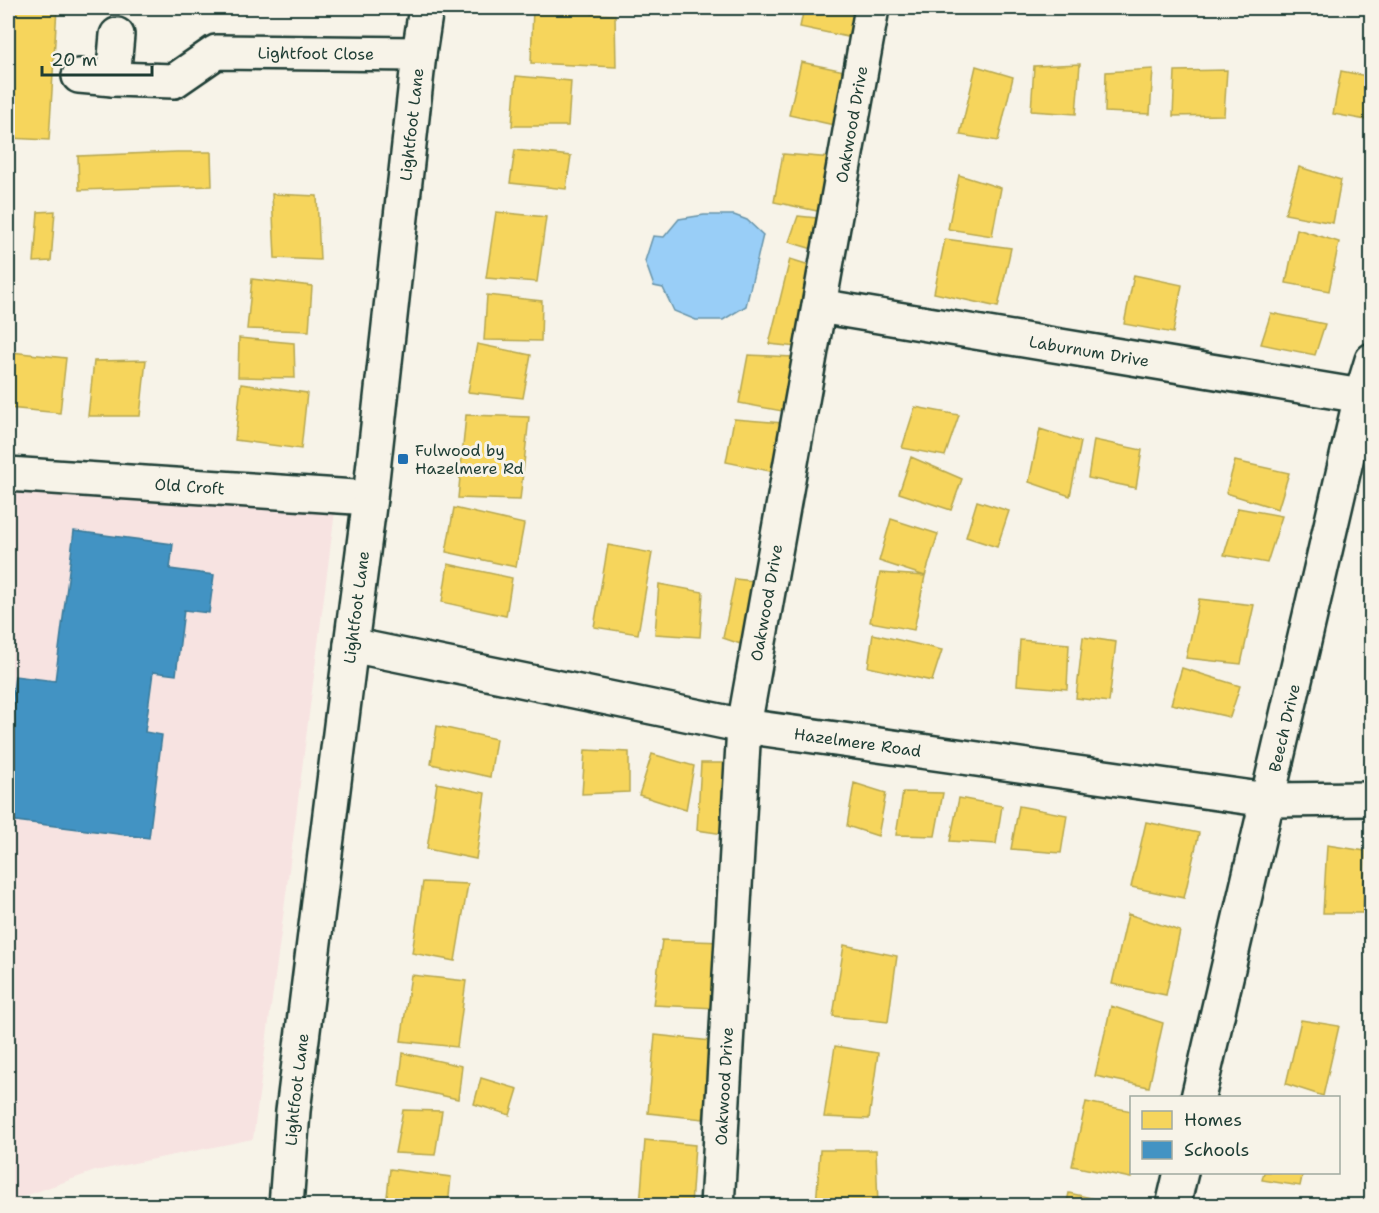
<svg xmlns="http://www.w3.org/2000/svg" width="1379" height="1213" font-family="'Shantell Sans',sans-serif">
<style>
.built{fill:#f7e3e1}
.water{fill:#99cef7;stroke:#6894a9;stroke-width:1.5}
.homes{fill:#f6d55c;stroke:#b6a750;stroke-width:1.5}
.schools{fill:#4393c3;stroke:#387998;stroke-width:1.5}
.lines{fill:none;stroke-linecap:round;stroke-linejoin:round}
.minor-casing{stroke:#1f3d34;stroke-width:38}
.tertiary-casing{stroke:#1f3d34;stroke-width:38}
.minor{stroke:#f7f3e8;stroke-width:33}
.tertiary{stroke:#f7f3e8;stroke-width:33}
.poi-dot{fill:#1f6fb2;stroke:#f7f3e8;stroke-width:2}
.labels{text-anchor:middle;stroke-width:6;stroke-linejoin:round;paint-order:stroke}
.street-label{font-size:16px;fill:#1f3d34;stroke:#f7f3e8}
.poi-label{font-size:16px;fill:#1f3d34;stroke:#f7f3e8;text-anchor:start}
</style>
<rect width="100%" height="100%" fill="#f7f3e8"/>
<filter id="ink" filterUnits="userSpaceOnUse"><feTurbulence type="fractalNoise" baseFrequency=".0167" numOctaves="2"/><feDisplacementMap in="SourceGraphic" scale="12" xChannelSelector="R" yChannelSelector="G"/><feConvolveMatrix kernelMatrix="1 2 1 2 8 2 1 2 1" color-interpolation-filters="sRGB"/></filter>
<g filter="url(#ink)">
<path class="built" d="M 8,491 L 335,511 L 281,933 L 253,1139 L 95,1171 L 8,1202 Z"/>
<path class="water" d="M 704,215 L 734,215 L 747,220 L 763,235 L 746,306 L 723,320 L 696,320 L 674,311 L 663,288 L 654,286 L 645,261 L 653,236 L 664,237 L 679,219 Z"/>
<path class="homes" d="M 11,8 L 57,8 L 49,140 L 8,138 L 8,73 Z
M 533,8 L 593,8 L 592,14 L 615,15 L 616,67 L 531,63 Z
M 804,8 L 855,8 L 848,37 L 800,27 Z
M 801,62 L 854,73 L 843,127 L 789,115 Z
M 1080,64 L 1076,114 L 1031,111 L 1034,66 Z
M 976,66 L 1013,77 L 998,141 L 960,135 Z
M 1153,69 L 1150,114 L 1105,112 L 1106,72 Z
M 1227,70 L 1224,115 L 1173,116 L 1175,71 Z
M 1341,71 L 1372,77 L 1372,121 L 1333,114 Z
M 516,76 L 571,81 L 568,126 L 512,126 Z
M 515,150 L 571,156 L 566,189 L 510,183 Z
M 177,152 L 211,152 L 212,186 L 79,190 L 78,156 Z
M 783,154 L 833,158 L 827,213 L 774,202 Z
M 1299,167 L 1341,180 L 1333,223 L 1285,214 Z
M 959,175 L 1001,188 L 992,236 L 948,229 Z
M 272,194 L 317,196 L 320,260 L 275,258 Z
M 55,211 L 51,261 L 34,262 L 38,212 Z
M 496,212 L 546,217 L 537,282 L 486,278 Z
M 798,216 L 826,219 L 816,250 L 789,242 Z
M 1297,229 L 1339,242 L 1329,291 L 1286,283 Z
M 945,239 L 1011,248 L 998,307 L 934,293 Z
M 790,259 L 816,267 L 797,347 L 769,344 Z
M 1134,275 L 1182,285 L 1173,333 L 1124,324 Z
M 252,279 L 312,286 L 309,331 L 247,329 Z
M 487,295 L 542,301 L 541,341 L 484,340 Z
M 1271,313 L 1325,324 L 1315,355 L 1261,344 Z
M 239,338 L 294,343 L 295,378 L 238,377 Z
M 477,344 L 531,355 L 523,398 L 468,392 Z
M 11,352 L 66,358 L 60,413 L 8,408 L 8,385 Z
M 748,355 L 793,357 L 782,411 L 739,403 Z
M 146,360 L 140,416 L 88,416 L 94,361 Z
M 241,384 L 307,393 L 301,449 L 235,440 Z
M 915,407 L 959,415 L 945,456 L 902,448 Z
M 466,415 L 529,417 L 520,500 L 458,498 Z
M 734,419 L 784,423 L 775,472 L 726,462 Z
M 1040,429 L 1081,442 L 1070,496 L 1029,482 Z
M 1094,440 L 1142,450 L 1136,488 L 1088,478 Z
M 911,457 L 962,479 L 951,510 L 899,493 Z
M 1235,461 L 1289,473 L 1278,509 L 1226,493 Z
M 977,501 L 1009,511 L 997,547 L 966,537 Z
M 454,508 L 524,524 L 516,567 L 446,552 Z
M 1238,508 L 1282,516 L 1267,563 L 1224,555 Z
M 891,519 L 938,534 L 925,576 L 879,561 Z
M 608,545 L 652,553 L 638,634 L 594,627 Z
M 448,564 L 512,578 L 506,616 L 442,602 Z
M 880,573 L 925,576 L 914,630 L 870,622 Z
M 735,579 L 763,582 L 749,647 L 723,638 Z
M 659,584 L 703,592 L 700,637 L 655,634 Z
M 1199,599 L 1254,605 L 1241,664 L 1186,658 Z
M 873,634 L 942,650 L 932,681 L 868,667 Z
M 1083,637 L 1116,642 L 1109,702 L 1076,698 Z
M 1020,640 L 1069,644 L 1067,689 L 1017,685 Z
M 1182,668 L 1240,686 L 1230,717 L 1171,704 Z
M 437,726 L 496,739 L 490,777 L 431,764 Z
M 585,750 L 629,752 L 629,792 L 582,794 Z
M 652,754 L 694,766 L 686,810 L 639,795 Z
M 701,763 L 735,763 L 730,835 L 697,830 Z
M 437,783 L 485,793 L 476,859 L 427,849 Z
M 854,783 L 886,793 L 878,836 L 847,826 Z
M 903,792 L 943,793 L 935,836 L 896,835 Z
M 959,798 L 1002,806 L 996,844 L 950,841 Z
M 1019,806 L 1067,815 L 1061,853 L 1011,849 Z
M 1146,822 L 1199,833 L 1184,898 L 1131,887 Z
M 1327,845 L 1365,851 L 1363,913 L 1323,913 Z
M 423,882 L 468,884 L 455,961 L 412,953 Z
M 1128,914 L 1180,931 L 1166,995 L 1112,984 Z
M 662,940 L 724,942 L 716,1008 L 653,1005 Z
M 844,945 L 897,956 L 888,1022 L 833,1016 Z
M 411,975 L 466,981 L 457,1047 L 401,1041 Z
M 1111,1006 L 1163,1023 L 1149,1087 L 1095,1076 Z
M 1301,1020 L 1339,1026 L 1323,1096 L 1286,1084 Z
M 655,1035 L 711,1041 L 703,1119 L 648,1113 Z
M 835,1046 L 878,1053 L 869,1119 L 824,1117 Z
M 403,1053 L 462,1066 L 458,1099 L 399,1086 Z
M 481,1078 L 518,1089 L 510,1115 L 474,1104 Z
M 1086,1102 L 1132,1111 L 1132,1172 L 1131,1178 L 1072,1166 Z
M 403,1110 L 442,1111 L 435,1155 L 395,1153 Z
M 645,1140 L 695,1145 L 691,1206 L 640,1206 Z
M 820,1150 L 876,1150 L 878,1206 L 816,1206 Z
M 390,1169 L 451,1177 L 448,1206 L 386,1206 Z
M 1264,1172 L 1303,1172 L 1300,1186 L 1262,1180 Z
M 1069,1193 L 1126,1206 L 1066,1206 Z"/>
<path class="schools" d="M 74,531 L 173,544 L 170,569 L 214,575 L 209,613 L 184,610 L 176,675 L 153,672 L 145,732 L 162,735 L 149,838 L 8,820 L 8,730 L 15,676 L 55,681 Z"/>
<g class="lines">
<defs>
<g id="minor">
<path id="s1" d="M 79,76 L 113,79 L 174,81 L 216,52 L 419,54"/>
<path d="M 113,79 L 117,35"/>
<path id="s2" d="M 819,306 L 1361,396"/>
<path id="s3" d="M 8,474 L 370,498"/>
<path id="s4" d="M 351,645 L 744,726 L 1267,800 L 1372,799"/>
<path id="s5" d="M 1198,1098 L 1361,396 L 1372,360"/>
<path id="s6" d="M 717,1206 L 744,726 L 872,8"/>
<path d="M 1173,1206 L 1181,1172"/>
</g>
<g id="tertiary">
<path id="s7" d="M 286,1206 L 293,1111 L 351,645 L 370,498 L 419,54 L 426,8"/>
</g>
</defs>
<use href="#minor" class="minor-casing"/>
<use href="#tertiary" class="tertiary-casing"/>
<use href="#minor" class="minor"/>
<use href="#tertiary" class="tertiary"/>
</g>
</g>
<rect class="poi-dot" x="397" y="453" width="12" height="12" rx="3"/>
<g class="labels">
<g class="street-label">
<text dy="6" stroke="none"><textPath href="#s1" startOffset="246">Lightfoot Close</textPath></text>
<text dy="6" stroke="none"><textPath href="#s7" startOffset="1089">Lightfoot Lane</textPath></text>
<text dy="6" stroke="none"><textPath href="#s6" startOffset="1092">Oakwood Drive</textPath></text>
<text dy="6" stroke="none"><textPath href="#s2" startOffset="274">Laburnum Drive</textPath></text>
<text dy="6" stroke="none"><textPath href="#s3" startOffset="182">Old Croft</textPath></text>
<text dy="6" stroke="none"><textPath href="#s6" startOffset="606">Oakwood Drive</textPath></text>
<text dy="6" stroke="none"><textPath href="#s7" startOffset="603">Lightfoot Lane</textPath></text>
<text dy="6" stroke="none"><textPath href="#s5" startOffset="380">Beech Drive</textPath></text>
<text dy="6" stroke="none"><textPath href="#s4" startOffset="516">Hazelmere Road</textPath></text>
<text dy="6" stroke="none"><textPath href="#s6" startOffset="120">Oakwood Drive</textPath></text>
<text dy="6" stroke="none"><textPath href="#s7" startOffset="117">Lightfoot Lane</textPath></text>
</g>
<g class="poi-label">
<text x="415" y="456">Fulwood by<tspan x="415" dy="18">Hazelmere Rd</tspan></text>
</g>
</g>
<rect width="1379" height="1213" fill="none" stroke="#f7f3e8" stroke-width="30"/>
<rect x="15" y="15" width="1349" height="1183" fill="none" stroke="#1f3d34" stroke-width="2" filter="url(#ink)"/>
<rect x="1130" y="1096" width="210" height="78" fill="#f7f3e8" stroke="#a1aaa0" stroke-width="1.5"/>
<rect x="1142" y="1111" width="30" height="18" fill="#f6d55c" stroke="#a1aaa0" stroke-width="1.5"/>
<text x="1184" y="1126" font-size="18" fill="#1f3d34">Homes</text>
<rect x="1142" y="1141" width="30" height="18" fill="#4393c3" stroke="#a1aaa0" stroke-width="1.5"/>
<text x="1184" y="1156" font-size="18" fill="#1f3d34">Schools</text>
<path d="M42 66v9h110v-9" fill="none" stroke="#1f3d34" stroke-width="3"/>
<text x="51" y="66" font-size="18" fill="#1f3d34" stroke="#f7f3e8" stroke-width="4.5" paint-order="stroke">20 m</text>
</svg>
